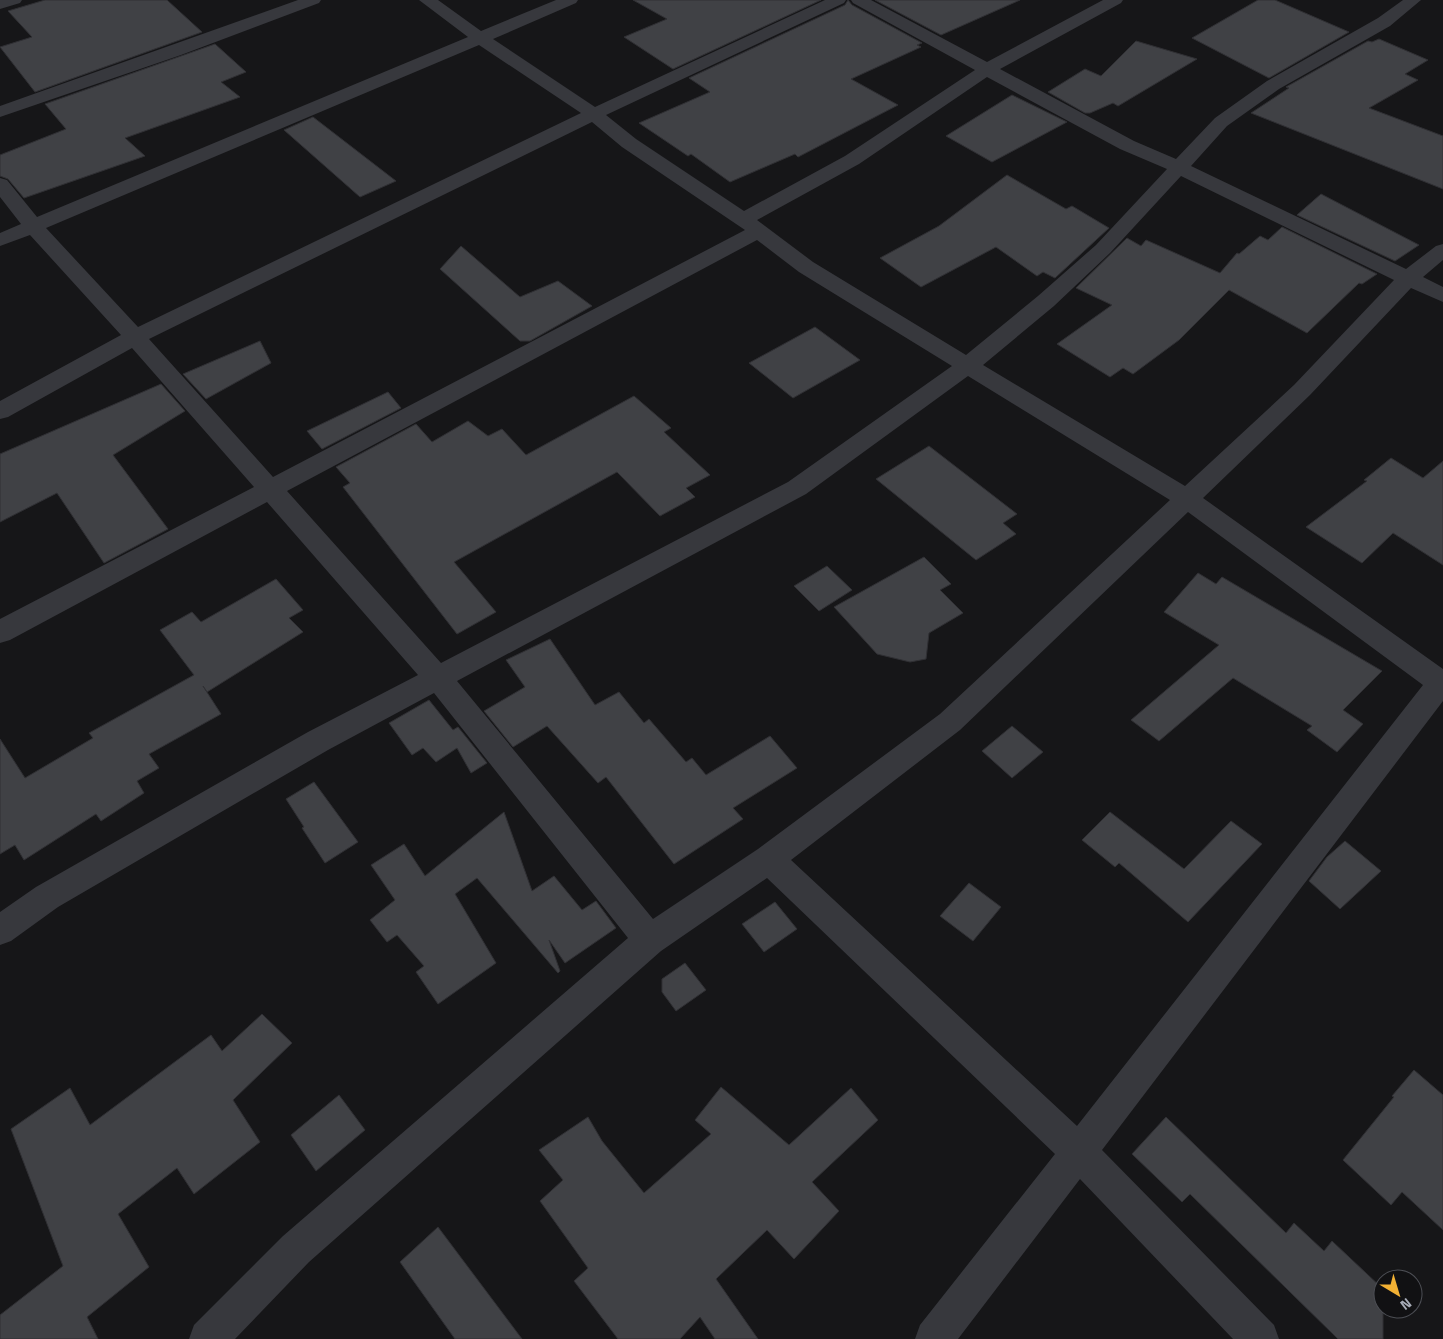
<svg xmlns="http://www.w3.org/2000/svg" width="1443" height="1339" font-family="'Titillium Web',sans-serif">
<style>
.building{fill:#404145;stroke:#303034}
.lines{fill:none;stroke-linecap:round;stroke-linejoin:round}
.minor{fill:#37383d;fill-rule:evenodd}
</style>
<rect width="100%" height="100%" fill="#161618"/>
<path class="building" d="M 45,0 L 167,0 L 202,32 L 35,92 L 0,47 L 32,37 L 8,11 Z
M 633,0 L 821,0 L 673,69 L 624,37 L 667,19 Z
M 848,0 L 852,5 L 922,43 L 917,45 L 921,47 L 851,79 L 898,105 L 798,157 L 795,154 L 730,182 L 691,154 L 688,156 L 639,123 L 710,92 L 689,78 L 845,5 Z
M 875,0 L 1020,0 L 941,35 Z
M 1258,0 L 1275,0 L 1349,32 L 1269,78 L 1192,38 Z
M 1379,39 L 1428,60 L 1405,74 L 1418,80 L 1369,108 L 1443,136 L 1443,189 L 1251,113 L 1289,88 L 1286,87 L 1368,41 L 1372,42 Z
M 1136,41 L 1197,59 L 1118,106 L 1113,103 L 1090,113 L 1085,113 L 1048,92 L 1085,69 L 1101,76 Z
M 215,44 L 246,72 L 221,82 L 240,97 L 125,138 L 145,156 L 24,198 L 8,179 L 0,176 L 0,155 L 66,129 L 45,104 Z
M 1012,95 L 1067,122 L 992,162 L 946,136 Z
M 313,117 L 396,181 L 360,197 L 284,130 Z
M 1007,175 L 1066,209 L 1072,206 L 1109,228 L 1055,278 L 1043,272 L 1037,276 L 996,247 L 921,287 L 880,258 L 939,226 Z
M 1321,194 L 1419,245 L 1395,261 L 1297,215 Z
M 1282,227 L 1377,274 L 1362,284 L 1359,283 L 1307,333 L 1229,290 L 1179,340 L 1133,374 L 1123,368 L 1110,377 L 1057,344 L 1112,305 L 1076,288 L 1127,238 L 1141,246 L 1146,240 L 1220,273 L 1237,253 L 1239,254 L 1260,236 L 1268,240 Z
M 461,246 L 520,297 L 558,281 L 592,306 L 530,341 L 520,341 L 440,269 Z
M 815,327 L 860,360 L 793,398 L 749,363 Z
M 260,341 L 271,363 L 206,399 L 183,374 Z
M 161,384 L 185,411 L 113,455 L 168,529 L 104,563 L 57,493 L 0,522 L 0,454 Z
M 388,392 L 401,408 L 322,449 L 307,431 Z
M 634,396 L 671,428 L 664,432 L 710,475 L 686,488 L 695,497 L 660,516 L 617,472 L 454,562 L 496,612 L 457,634 L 343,487 L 350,483 L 336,467 L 416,424 L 432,442 L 468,421 L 488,436 L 502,429 L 526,455 Z
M 929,446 L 1017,514 L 1003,523 L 1016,534 L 976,560 L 876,479 Z
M 1391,458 L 1423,478 L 1443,461 L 1443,565 L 1393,533 L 1362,563 L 1306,527 L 1367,481 L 1364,480 Z
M 924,557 L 951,584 L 940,590 L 963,613 L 929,633 L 926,659 L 910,662 L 877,654 L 834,607 Z
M 827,566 L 852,590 L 819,611 L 794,586 Z
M 1198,573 L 1216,584 L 1222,577 L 1382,671 L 1343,710 L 1363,724 L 1337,752 L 1307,730 L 1312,726 L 1233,678 L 1159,741 L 1131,720 L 1219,645 L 1164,612 Z
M 276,579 L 303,610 L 289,618 L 303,632 L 207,692 L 203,686 L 221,714 L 149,754 L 159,768 L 137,781 L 144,793 L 101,821 L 96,814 L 24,860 L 15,845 L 0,854 L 0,739 L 25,778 L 93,738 L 89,733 L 194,675 L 160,630 L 192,612 L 201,622 Z
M 550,639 L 595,705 L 619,692 L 644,723 L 649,719 L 686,762 L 692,758 L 706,775 L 770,736 L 797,768 L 733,808 L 743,819 L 674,864 L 606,777 L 598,783 L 547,726 L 513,747 L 484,711 L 525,687 L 506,660 Z
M 429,700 L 453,730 L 458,727 L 487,763 L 471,773 L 457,748 L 436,762 L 423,748 L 412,755 L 389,723 Z
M 1012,726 L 1043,752 L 1012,778 L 982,751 Z
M 314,782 L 358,842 L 325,863 L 302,828 L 304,827 L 286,799 Z
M 504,812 L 532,891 L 554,876 L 582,910 L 596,901 L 616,928 L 565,963 L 549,940 L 560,971 L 558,973 L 477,878 L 455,894 L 496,963 L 438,1004 L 416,972 L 424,966 L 397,935 L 387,942 L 370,920 L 395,900 L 371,865 L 404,844 L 425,876 Z
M 1110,812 L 1184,869 L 1231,821 L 1262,844 L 1188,922 L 1119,863 L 1115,867 L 1082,840 Z
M 1345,841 L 1381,871 L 1340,909 L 1309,881 L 1327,857 Z
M 969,883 L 1001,907 L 973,941 L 940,916 Z
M 775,902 L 797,929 L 764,952 L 742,924 Z
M 685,963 L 706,990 L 676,1011 L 662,992 L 662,979 Z
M 262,1014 L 292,1043 L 233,1100 L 260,1142 L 194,1194 L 177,1168 L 118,1214 L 149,1267 L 87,1317 L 98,1339 L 0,1339 L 0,1315 L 63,1266 L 11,1129 L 70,1088 L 90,1125 L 211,1035 L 222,1051 Z
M 1414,1070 L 1443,1095 L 1443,1230 L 1402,1192 L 1391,1205 L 1343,1160 L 1394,1097 L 1392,1096 Z
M 721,1087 L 789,1145 L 851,1088 L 878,1120 L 812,1182 L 839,1211 L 794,1259 L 767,1230 L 716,1279 L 758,1339 L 715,1339 L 700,1317 L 680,1339 L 618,1339 L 574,1281 L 588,1268 L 540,1201 L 563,1180 L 539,1150 L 588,1117 L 602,1141 L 644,1193 L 711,1134 L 695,1120 Z
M 339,1095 L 365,1130 L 316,1171 L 291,1135 Z
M 1166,1117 L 1286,1233 L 1294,1223 L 1324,1251 L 1332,1241 L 1383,1289 L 1383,1339 L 1338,1339 L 1190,1194 L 1182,1202 L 1132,1154 Z
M 438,1227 L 522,1339 L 455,1339 L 400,1262 Z"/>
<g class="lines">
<path class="minor" d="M 0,0 L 22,0 L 20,3 L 0,9 Z
M 298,0 L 321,0 L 319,3 L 181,55 L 0,117 L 0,106 Z
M 419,0 L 438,0 L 481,31 L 556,0 L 578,0 L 576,3 L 493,39 L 595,107 L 825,0 L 846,0 L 844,3 L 606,115 L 636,139 L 744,211 L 845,156 L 975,70 L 853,3 L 851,0 L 871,0 L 987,62 L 1103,0 L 1123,0 L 1121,3 L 1000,69 L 1134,141 L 1176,159 L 1215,118 L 1267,81 L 1378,18 L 1403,0 L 1421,0 L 1390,26 L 1279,89 L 1227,126 L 1191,166 L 1406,269 L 1436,246 L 1443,244 L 1443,260 L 1423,277 L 1443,287 L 1443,302 L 1411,288 L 1310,395 L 1203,498 L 1443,669 L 1443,701 L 1102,1150 L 1274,1325 L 1279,1339 L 1233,1339 L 1080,1179 L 958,1339 L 915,1339 L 920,1325 L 1055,1154 L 767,878 L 661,951 L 309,1262 L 235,1339 L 189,1339 L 194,1325 L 283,1236 L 628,938 L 434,693 L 328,750 L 58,907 L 11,941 L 0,945 L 0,912 L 36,887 L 308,732 L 418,675 L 267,502 L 10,640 L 0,643 L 0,619 L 254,487 L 132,348 L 8,417 L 0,419 L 0,401 L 121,335 L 30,235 L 0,246 L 0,233 L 21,224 L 0,197 L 0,178 L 7,180 L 37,217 L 468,37 ZM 479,45 L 581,113 L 138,327 L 46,228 ZM 987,77 L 1120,149 L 1167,169 L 1096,245 L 1038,296 L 966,355 L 813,262 L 757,220 L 859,164 ZM 592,122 L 622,147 L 745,230 L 273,477 L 149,339 ZM 1181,176 L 1394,280 L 1294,385 L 1185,486 L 983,365 L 1054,306 L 1110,253 ZM 757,240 L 799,272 L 952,366 L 788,482 L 441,663 L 287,491 ZM 968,376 L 1170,500 L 940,714 L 758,849 L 653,919 L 457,681 L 806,494 ZM 1188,512 L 1423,685 L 1077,1126 L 791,860 L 960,730 Z"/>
</g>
<g transform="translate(1398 1294) rotate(142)"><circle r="24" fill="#111113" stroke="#4d4f55"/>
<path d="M0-4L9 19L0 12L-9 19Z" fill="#f2b134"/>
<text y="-8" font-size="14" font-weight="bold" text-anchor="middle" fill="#a8adb8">N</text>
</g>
</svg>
